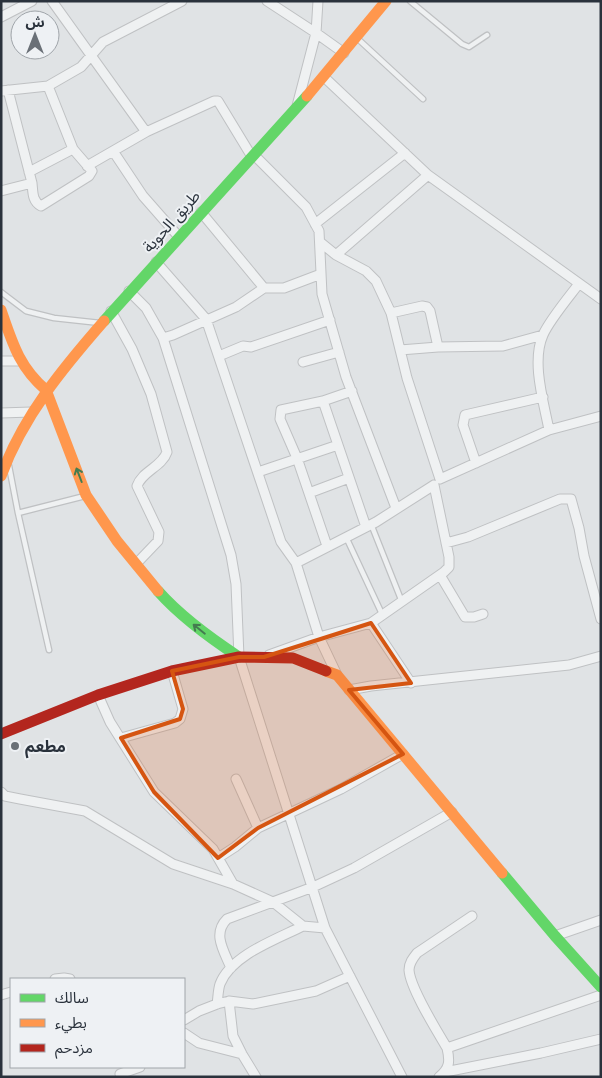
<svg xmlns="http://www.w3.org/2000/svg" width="602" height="1078" font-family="'Public Sans','Noto Sans Arabic',sans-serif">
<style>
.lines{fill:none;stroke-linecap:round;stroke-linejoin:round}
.lane-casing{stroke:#bfc1c3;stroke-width:7}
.street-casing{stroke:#bfc1c3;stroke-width:11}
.lane{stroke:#eff1f2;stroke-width:4.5}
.street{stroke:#eff1f2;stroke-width:9}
.fast{stroke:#63d668;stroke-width:11}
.slow{stroke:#ff974d;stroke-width:11}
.jam{stroke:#b3261e;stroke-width:11}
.oneway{stroke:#447c50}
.marked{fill:#d55511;fill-opacity:0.2;stroke:#d55511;stroke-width:4;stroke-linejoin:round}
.poi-dot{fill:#6a7077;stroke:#eef1f4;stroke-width:2}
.labels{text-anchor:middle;stroke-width:4;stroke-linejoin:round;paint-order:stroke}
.street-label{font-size:16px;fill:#2a323c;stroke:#eef1f4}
.poi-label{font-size:16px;font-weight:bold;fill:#2a323c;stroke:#eef1f4;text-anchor:start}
</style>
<rect width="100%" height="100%" fill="#e0e3e5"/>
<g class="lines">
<defs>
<path id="lane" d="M 410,1 L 462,44 L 469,47 L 487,35
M 358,39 L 423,99
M 1,292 L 26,311 L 54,318 L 100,323
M 9,466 L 18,513 L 49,650
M 18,513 L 85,496
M 371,524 L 402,602
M 346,537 L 382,614"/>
<path id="street" d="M 52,1 L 146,132 L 87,166
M 267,1 L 316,33 L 344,53
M 1,17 L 32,1
M 324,77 L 428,175 L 601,299
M 1,91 L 48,86 L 81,67 L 103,42 L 182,1
M 297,106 L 316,33 L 318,1
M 146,132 L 214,101 L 218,101 L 252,157
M 113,151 L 143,196 L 179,237
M 254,155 L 306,207 L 319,231 L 322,294 L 346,377 L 396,508
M 29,172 L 73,149 L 48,86
M 32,183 C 33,192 32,201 41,206 L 89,176 L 92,171 L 73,149
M 1,191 L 32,183 L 8,90
M 201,212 L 264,288
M 315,224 L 405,153
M 320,242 L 336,255 L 366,271 L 376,281 L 391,313 L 407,378 L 440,479 L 549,430 L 601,416
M 336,255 L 428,175
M 156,262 L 206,319 L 281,542 L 296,563
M 129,291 L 146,308 L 163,338 L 231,555 L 236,584 L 239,657 L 325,928 L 402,1077
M 111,311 L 132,349 L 151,394 L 167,452 C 162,467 142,471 137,486 L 159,532 L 158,541 L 136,564
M 391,313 L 422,306 L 427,307 L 430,311 L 438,347
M 163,338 L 173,335 L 236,307 L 264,288 L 284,288 L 321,274
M 400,350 L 438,347 L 503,346 L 543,335
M 219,356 L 243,346 L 251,347 L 330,320
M 1,361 L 20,361
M 303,362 L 339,352
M 323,401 L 352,391
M 1,413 L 31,412
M 549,430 C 544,403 531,362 543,335 C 549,321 568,298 578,285
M 476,463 L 463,425 L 465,415 L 543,397
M 258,472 L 338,445
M 309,493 L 349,478
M 446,543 L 468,537 L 560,499 L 571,499 L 579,528 L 584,556 L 601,619
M 327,546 L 297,458 L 280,419 L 281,410 L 323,401 L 366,527
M 440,575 L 465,617 L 474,617 L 483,614
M 371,623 L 411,683
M 269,655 L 319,637 L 371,623 L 444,572 L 449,567 L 449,557 L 434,485 L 376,522 L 296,563 L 319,637 L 337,675
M 349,690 L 371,686 L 569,665 L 601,656
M 98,695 L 110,722 L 154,792 L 213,849 L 233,884
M 121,738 L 175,723 L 180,719 L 183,709 L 172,671
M 236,779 L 258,828
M 1,792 L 5,796 L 20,799 L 85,811 L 173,864 L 233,884 L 273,902 L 303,926 L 325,928
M 218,858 L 235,847 L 258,828 L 341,789 L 403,754
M 555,936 L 601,920
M 231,968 C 224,951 212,934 227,919 L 313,887 L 354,868 L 452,812
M 55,979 L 64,978 L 70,979
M 1,995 L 11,992
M 229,1001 L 233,1036 L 242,1054 L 256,1077
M 217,1004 C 218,998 218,990 220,984 C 231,955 277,939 303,926
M 184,1020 L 199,1011 L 217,1004 L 229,1001 L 253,1004 L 316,991 L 350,976
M 184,1033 L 199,1043 L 242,1054
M 447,1048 L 601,995
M 445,1072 L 541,1053 L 601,1039
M 120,1074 L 140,1067
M 439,1077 C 450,1068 450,1061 447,1048 C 437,1031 410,988 409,970 C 409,963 413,958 417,953 L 472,916"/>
</defs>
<use href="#lane" class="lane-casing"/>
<use href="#street" class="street-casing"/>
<use href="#lane" class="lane"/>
<use href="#street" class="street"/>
<path class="fast" d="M 104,321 L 307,96
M 158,591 C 181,617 210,638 239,657
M 502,873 L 555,936 L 601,987"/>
<path class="slow" d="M 307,96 L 386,1
M 1,310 C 12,342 19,367 46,390 L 86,495 L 117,541 L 158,591
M 1,476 C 23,416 63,368 104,321
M 326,671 L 337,675 L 502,873"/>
<path class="jam" d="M 1,734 L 98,695 L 172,671 L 239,657 L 293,658 L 326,671"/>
</g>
<defs><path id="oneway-shaft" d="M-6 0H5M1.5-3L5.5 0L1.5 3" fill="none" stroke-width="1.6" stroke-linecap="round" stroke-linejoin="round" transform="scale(1.25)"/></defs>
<g class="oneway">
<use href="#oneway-shaft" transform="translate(79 475) rotate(-111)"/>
<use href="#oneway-shaft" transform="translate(199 629) rotate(-141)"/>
</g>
<path class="marked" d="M 371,623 L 411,683 L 349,690 L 403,754 L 258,828 L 218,858 L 154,792 L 121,738 L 180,719 L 183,709 L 172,671 L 239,657 L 264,657 Z"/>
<circle class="poi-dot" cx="15" cy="746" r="5"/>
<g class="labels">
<g class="street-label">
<text transform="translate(171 221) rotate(-48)" y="6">طريق الحوية</text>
</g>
<g class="poi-label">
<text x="25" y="752">مطعم</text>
</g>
</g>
<rect width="602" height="1078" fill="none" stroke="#2a323c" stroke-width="5"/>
<rect x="10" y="978" width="175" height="90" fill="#eef1f4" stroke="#a0a5aa"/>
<rect x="20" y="994" width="25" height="8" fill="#63d668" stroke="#a0a5aa"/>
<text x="55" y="1003" font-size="15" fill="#2a323c">سالك</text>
<rect x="20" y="1019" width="25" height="8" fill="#ff974d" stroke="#a0a5aa"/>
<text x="55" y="1028" font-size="15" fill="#2a323c">بطيء</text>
<rect x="20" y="1044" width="25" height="8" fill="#b3261e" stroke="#a0a5aa"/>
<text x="55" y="1053" font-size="15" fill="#2a323c">مزدحم</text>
<g transform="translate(35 35)"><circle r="24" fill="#eef1f4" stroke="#a0a5aa"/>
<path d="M0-4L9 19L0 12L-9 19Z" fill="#6a7077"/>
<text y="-8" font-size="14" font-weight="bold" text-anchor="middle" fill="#2a323c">ش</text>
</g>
</svg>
